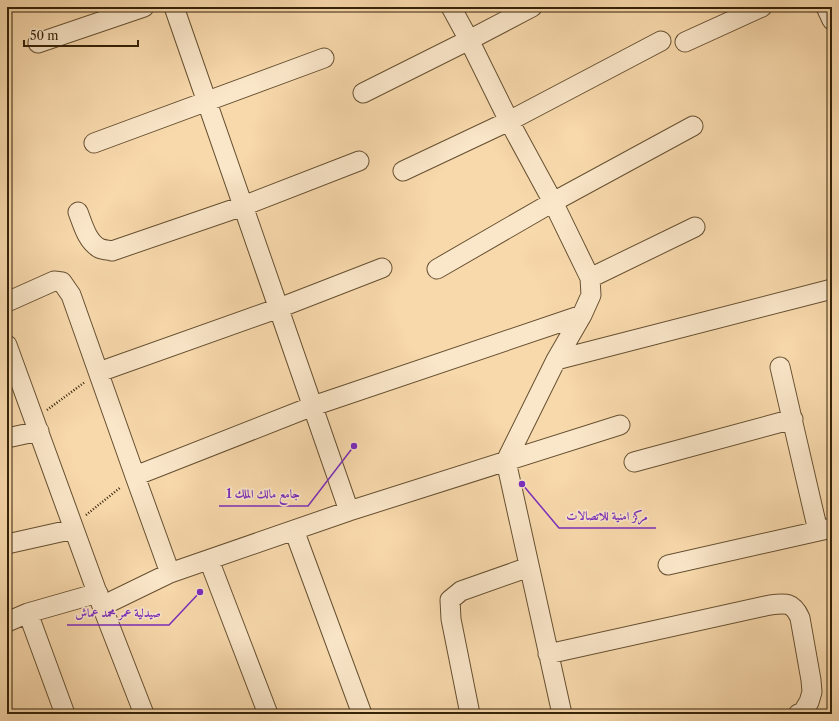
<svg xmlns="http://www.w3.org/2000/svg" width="839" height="721" font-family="'Libre Caslon Text',Amiri,serif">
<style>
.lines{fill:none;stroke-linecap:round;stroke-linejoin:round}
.minor-casing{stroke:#665031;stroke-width:21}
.path{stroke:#352308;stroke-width:2.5;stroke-dasharray:1 2;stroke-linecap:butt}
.minor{stroke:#fae6c9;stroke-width:19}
.leader{fill:none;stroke:#7b2cbf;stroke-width:1.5}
.callout-dot{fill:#7b2cbf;stroke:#fae6c9;stroke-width:1.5}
.callout-label{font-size:12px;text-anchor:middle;font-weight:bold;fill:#7b2cbf;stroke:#fae6c9;stroke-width:3.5;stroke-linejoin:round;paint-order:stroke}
</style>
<rect width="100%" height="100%" fill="#f8d9ac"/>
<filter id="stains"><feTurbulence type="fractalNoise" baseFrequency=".005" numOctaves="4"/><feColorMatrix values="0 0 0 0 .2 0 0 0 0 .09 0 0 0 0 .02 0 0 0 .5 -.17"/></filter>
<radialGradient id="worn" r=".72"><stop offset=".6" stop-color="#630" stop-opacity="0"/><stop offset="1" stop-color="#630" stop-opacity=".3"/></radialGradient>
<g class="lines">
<defs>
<path id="minor" d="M 174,7 L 349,511
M 451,7 L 469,40 L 509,121 L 553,202 L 590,278 L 591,295 L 582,315 L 556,360 L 506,461 L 562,714
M 826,7 L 832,20
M 685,42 L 762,7
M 38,43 L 144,7
M 363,93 L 469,40 L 532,7
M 94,143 L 324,58
M 403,171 L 509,121 L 661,41
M 78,212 C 83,225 87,241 99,248 C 103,250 108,250 112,251 L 243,206 L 359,161
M 437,269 L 553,202 L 693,126
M 590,278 L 695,227
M 7,302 L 54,281 L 62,282 L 71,295 L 135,476 L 170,573
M 7,345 L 102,606 L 144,714
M 556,360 L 832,289
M 780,367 L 818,531
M 99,372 L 279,308 L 382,268
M 7,438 L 39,431
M 634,462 L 793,419
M 135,476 L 313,406 L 582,315
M 294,530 L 362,714
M 7,544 L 74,529
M 209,560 L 268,714
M 668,565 L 832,528
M 102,606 L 170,573 L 349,511 L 620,425
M 28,613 L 65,714
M 7,622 L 28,613 L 98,593
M 548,654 L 770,605 C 786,603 793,602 800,618 L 811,680 L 812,692 L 809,702 L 803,712 L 798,714
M 470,714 L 451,619 L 450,600 L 461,591 L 529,567"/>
</defs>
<use href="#minor" class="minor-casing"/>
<path class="path" d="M 47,410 L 85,382
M 86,515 L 121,487"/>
<use href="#minor" class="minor"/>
</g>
<path class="leader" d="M354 446L308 506H219M522 484L559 528H656M200 592L169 625H67"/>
<g class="callout-dot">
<circle cx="354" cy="446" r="4"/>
<circle cx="522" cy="484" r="4"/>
<circle cx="200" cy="592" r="4"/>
</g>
<g class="callout-label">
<text x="263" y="498">جامع مالك الملك 1</text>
<text x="607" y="520">مركز امنية للاتصالات</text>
<text x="118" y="617">صيدلية عمر محمد عماش</text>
</g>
<rect width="839" height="721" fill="none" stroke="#f8d9ac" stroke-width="24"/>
<rect x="8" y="8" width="823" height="705" fill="none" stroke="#352308" stroke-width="2"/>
<rect x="12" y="12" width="815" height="697" fill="none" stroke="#352308"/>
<path d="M24 40v6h114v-6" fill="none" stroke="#352308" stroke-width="2"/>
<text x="30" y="40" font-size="12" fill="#352308" stroke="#fae6c9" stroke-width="3" paint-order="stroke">50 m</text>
<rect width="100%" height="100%" filter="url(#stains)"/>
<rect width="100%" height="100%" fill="url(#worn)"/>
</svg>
